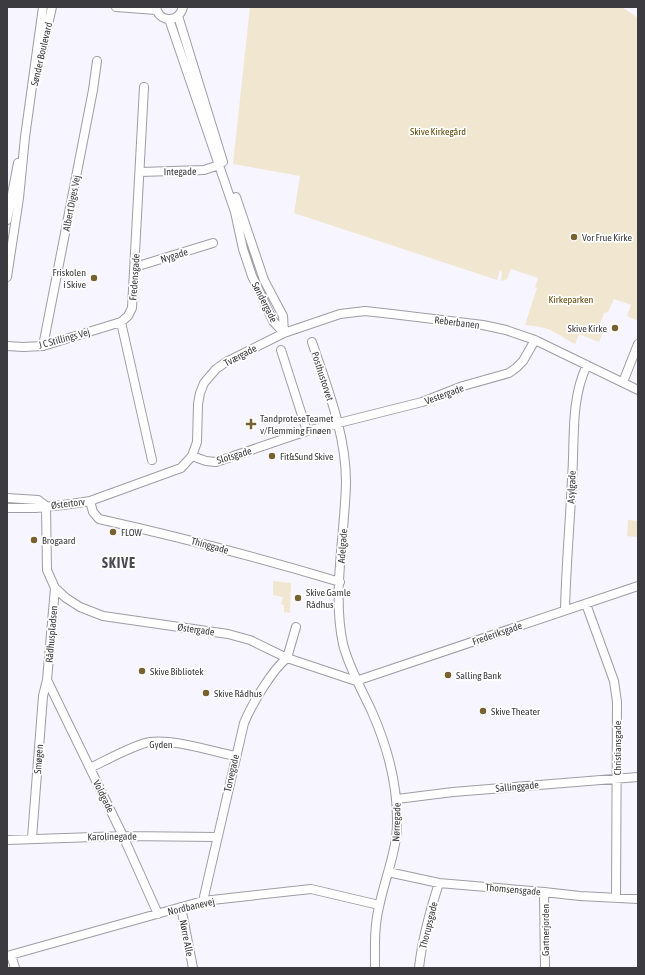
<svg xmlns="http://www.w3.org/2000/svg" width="645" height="975" font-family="'Asap Condensed',sans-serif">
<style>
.green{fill:#f1e6d0}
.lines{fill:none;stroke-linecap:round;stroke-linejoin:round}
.minor-casing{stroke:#9e9ca5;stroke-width:10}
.minor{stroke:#fff;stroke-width:8}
.poi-dot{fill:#796232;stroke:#fff;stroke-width:1.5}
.labels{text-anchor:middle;stroke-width:3.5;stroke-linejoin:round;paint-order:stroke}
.street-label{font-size:10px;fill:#3c3c40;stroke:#fff}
.park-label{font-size:10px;fill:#604806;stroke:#fff}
.poi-label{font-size:10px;fill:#3c3c40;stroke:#fff;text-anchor:start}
.district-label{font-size:14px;font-weight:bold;letter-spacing:1px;fill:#49474f;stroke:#fff}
</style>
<rect width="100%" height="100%" fill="#f7f5ff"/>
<path class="green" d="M 250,7 L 622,7 L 638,18 L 638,321 L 627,316 L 631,305 L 614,299 L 608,312 L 604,313 L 600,324 L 605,326 L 599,342 L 579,334 L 575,344 C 566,340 564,337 556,333 C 546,327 536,326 525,325 L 537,288 L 535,287 L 538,278 L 511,269 L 507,279 L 501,281 L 502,272 L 500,270 L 497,280 L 294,213 L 300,176 L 233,164 Z
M 628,520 L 638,521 L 638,537 L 627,536 Z
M 273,581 L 291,583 L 290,613 L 284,612 L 284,605 L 281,604 L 283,597 L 273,595 Z"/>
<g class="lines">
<defs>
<path id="minor" d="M 116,7 L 156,10
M 156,7 C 159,23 179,23 183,7
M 178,16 L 223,162
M 169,19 L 235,212 L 243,249 L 252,276 L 273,321 L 284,333
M 42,52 L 52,7
M 140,172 L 204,170 L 219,165
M 236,197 L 264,280 L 283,316 L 284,333
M 7,220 L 18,163
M 135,267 L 213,243
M 7,277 L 19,198 L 25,137 L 43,7
M 121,322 L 152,460
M 312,342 C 327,387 346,434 346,482 C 345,534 332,594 343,644 C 349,668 362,690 372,712 C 387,746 397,782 397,819 C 398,849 385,877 379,907 C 374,927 375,947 375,968
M 7,346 L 23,347 L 43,346 L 121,322 L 128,316 L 132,308 L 144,87
M 43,346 L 93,90 L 97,61
M 281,350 L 307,431
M 623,382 L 638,344
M 192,456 L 206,461 L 216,462 L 307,431 L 422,402 L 463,386 L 509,373 L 516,368 L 523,361 L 535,340
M 7,498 L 38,500 L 46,506
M 90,501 L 93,512 L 99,519 C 180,537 260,558 340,582
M 46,506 L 47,570 L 55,588 L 66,598 L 80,607 L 103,616 L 228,634 L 250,640 L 287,658 L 356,681
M 7,508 L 36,508 L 71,504 L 90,501 L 181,468 L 192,456 L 197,442 L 198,404 L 200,393 L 204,383 L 216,369 L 226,362 L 284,333 L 340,314 L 365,311 L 392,314 L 483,325 L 506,330 L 535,340 L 638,390
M 586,604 L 614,681 L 617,702 L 616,898
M 565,610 C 566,566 570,523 572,479 C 575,441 570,400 587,365
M 287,658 L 296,627
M 47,680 L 123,836 L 158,914
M 356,681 L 638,586
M 90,768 C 105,761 135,744 150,742 C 175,739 210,751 235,756
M 397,799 L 453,792 L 638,777
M 32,838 L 43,696 L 47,680 L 55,588
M 7,840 L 123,836 L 217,837
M 388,872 L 439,883 L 544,892 L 580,896 L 638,899
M 544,892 L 545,968
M 203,901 L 244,723 C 252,704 272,670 287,658
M 181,907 L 193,968
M 11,955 L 15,968
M 7,956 L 203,901 L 311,889 L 379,905
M 419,968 C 422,939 430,911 439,883"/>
</defs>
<use href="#minor" class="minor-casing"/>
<use href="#minor" class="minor"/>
</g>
<g class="poi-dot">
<circle cx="574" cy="237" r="4"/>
<circle cx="94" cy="278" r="4"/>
<circle cx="615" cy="328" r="4"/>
<path d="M249 418h4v4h4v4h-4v4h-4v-4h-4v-4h4z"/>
<circle cx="272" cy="456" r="4"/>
<circle cx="113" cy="532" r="4"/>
<circle cx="34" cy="540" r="4"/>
<circle cx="298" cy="598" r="4"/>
<circle cx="142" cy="671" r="4"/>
<circle cx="448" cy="675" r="4"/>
<circle cx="206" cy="693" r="4"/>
<circle cx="483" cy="711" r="4"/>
</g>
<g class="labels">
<g class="street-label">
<text transform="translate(41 54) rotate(-77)" y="4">Sønder Boulevard</text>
<text transform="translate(180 171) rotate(-1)" y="4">Integade</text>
<text transform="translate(71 203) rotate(-79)" y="4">Albert Diges Vej</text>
<text transform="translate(174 255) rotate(-17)" y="4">Nygade</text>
<text transform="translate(134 277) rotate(-86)" y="4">Fredensgade</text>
<text transform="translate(265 302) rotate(63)" y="4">Søndergade</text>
<text transform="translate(457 322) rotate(7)" y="4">Reberbanen</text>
<text transform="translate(64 338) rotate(-15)" y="4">J C Stillings Vej</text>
<text transform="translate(240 355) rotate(-28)" y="4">Tværgade</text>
<text transform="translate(323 376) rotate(72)" y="4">Posthustorvet</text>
<text transform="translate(444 394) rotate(-20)" y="4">Vestergade</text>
<text transform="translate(234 455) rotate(-17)" y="4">Slotsgade</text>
<text transform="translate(571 487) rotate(-87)" y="4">Asylgade</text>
<text transform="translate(68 503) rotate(-7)" y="4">Østertorv</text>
<text transform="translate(210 545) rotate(15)" y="4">Thinggade</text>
<text transform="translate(342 546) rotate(-86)" y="4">Adelgade</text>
<text transform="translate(196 629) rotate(8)" y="4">Østergade</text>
<text transform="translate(497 633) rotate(-19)" y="4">Frederiksgade</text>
<text transform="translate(51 634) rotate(-85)" y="4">Rådhuspladsen</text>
<text x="161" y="748">Gyden</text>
<text transform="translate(617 748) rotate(-90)" y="4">Christiansgade</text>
<text transform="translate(38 759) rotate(-86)" y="4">Smøgen</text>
<text transform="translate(231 773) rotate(-77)" y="4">Torvegade</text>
<text transform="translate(517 786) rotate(-5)" y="4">Sallinggade</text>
<text transform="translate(104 796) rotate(64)" y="4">Voldgade</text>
<text transform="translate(396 822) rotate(-88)" y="4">Nørregade</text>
<text transform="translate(112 836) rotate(-1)" y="4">Karolinegade</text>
<text transform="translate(513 889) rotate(5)" y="4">Thomsensgade</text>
<text transform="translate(191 906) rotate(-13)" y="4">Nordbanevej</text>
<text transform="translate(428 925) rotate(-76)" y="4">Thorupsgade</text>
<text transform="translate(545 930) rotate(-90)" y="4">Gartnerjorden</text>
<text transform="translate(187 938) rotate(79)" y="4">Nørre Alle</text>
</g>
<g class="park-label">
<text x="438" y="135">Skive Kirkegård</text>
<text x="571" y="303">Kirkeparken</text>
</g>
<g class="poi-label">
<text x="582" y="241">Vor Frue Kirke</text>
<text x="86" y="276" text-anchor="end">Friskolen<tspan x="86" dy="12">i Skive</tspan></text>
<text x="607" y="332" text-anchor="end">Skive Kirke</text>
<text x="260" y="422">TandproteseTeamet<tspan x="260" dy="12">v/Flemming Finøen</tspan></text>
<text x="280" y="460">Fit&amp;Sund Skive</text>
<text x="121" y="536">FLOW</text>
<text x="42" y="544">Brogaard</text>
<text x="306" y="596">Skive Gamle<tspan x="306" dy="12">Rådhus</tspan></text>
<text x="150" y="675">Skive Bibliotek</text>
<text x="456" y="679">Salling Bank</text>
<text x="214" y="697">Skive Rådhus</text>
<text x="491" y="715">Skive Theater</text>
</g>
<g class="district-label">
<text x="119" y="568">SKIVE</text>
</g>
</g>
<rect width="645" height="975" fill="none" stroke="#3c3c40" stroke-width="16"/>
</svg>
